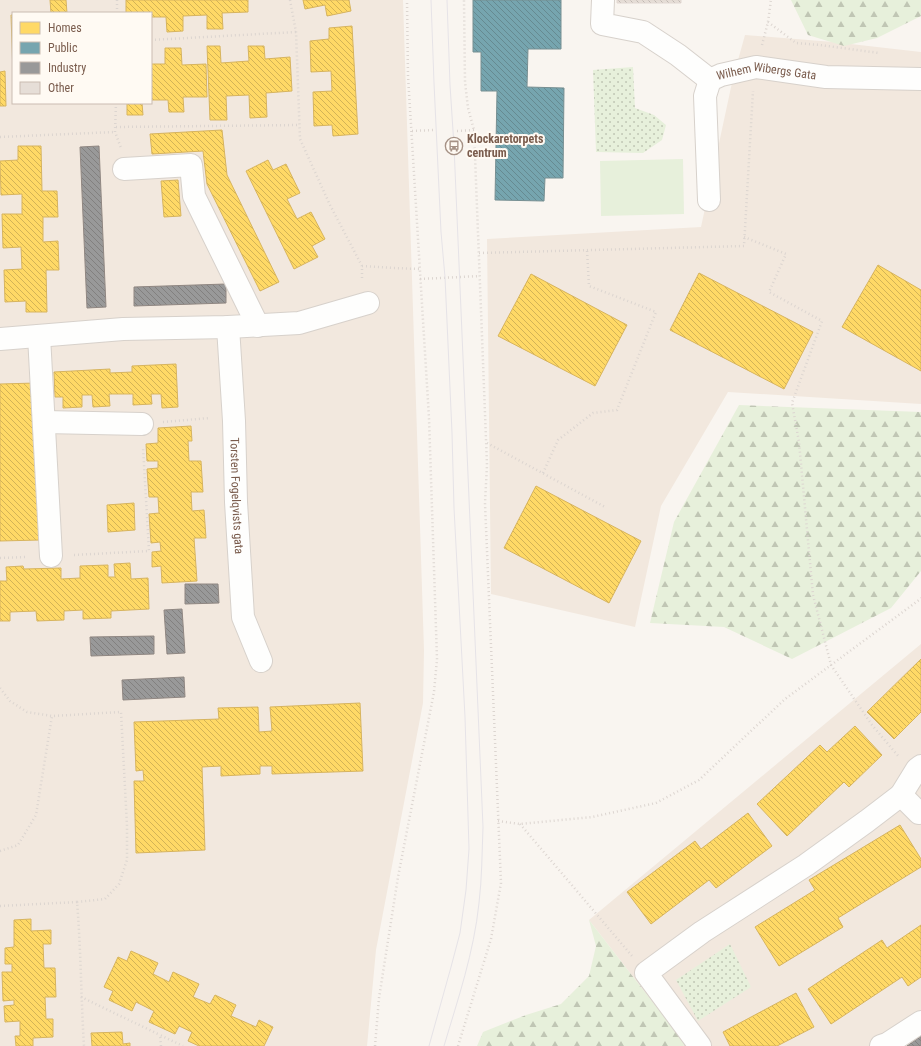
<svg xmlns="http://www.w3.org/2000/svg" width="921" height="1046" font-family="'Roboto Condensed',sans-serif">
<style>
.residential{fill:#f2e8de;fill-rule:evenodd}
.forest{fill:url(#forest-firs)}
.park{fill:url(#park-dots)}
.pitch{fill:#e7f0db}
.homes{fill:url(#homes-back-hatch);stroke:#d7b45e}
.public{fill:url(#public-back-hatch);stroke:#778f92}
.industry{fill:url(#industry-back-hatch);stroke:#908782}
.building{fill:url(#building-back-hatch);stroke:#e2d8d2}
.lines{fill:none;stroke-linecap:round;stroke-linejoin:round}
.minor-casing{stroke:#d7d1cb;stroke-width:24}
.path{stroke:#dcd5d0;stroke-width:2.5;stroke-dasharray:1 3;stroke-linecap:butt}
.minor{stroke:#fefefd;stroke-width:22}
.tram{stroke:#e6e3e7;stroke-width:1}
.labels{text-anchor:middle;stroke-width:4;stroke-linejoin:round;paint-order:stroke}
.street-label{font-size:12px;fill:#7a5c4d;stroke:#fffaf3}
.poi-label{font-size:12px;font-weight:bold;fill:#7a5c4d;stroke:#fffaf3;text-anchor:start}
</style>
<defs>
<pattern id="forest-firs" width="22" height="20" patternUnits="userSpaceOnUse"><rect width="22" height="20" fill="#e7f0db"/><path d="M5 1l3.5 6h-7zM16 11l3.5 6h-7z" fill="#c0c6b4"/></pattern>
<pattern id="park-dots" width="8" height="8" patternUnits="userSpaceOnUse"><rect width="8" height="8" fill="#e7f0db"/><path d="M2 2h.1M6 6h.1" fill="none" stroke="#c0c6b4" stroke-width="1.8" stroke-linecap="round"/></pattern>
<pattern id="homes-back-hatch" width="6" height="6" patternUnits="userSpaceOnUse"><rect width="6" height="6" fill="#ffd966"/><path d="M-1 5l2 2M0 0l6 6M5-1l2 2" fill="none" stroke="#d3b356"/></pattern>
<pattern id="public-back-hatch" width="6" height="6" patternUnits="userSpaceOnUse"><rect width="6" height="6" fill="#76a5af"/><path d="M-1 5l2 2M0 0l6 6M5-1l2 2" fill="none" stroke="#668a91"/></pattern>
<pattern id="industry-back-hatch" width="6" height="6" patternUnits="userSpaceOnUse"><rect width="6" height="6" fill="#999"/><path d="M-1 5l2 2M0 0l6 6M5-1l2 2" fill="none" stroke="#82807f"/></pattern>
<pattern id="building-back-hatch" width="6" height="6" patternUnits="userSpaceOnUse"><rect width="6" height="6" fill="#e6ded7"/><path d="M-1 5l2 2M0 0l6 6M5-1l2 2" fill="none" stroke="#bfb7b1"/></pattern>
</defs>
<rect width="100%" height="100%" fill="#f9f5f0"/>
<path class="residential" d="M 0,0 L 403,0 L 424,650 L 423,703 L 376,950 L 367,1046 L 0,1046 ZM 13,13 L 151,13 L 151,103 L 13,103 Z
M 745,35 L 833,42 L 921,52 L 921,404 L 728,392 L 661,506 L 635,627 L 491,594 L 487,239 L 701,227 L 733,78 Z
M 921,644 L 921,1046 L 683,1046 L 686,1045 L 589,920 Z"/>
<path class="forest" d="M 791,0 L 921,0 L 921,16 L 877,38 L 844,46 L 808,35 Z
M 739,405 L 921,412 L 921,571 L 891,608 L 792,659 L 724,627 L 650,623 L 674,522 Z
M 589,920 L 686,1045 L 683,1046 L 477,1046 L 483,1032 L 526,1015 L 561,1004 L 589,976 L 596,946 Z"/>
<path class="park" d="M 633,67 L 635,108 L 654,115 L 666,125 L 662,140 L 643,153 L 596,152 L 593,70 Z
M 730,944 L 751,987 L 698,1021 L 676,980 Z"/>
<path class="pitch" d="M 683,159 L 684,214 L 601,216 L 600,161 Z"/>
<path class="homes" d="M 50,0 L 66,0 L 67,13 L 51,13 Z
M 126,0 L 248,0 L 248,12 L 222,13 L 223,29 L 207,29 L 207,15 L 183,16 L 183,31 L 167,32 L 166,17 L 151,17 L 151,13 L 126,13 Z
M 303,0 L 349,0 L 351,11 L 327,16 L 325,5 L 305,9 Z
M 11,15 L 13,15 L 13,74 Z
M 352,26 L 358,134 L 333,136 L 332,125 L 314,126 L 313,92 L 332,91 L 331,71 L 311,72 L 310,41 L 329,39 L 329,28 Z
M 207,46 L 220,46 L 221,63 L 249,61 L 248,46 L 264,46 L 265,59 L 290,57 L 292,91 L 266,93 L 267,117 L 250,118 L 249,95 L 226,96 L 227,120 L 210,120 Z
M 165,48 L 181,48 L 182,65 L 206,64 L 207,97 L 183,97 L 184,112 L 169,112 L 168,100 L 151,100 L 151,64 L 165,64 Z
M 5,71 L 6,106 L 0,106 L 0,72 Z
M 127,103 L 142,103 L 143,115 L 127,115 Z
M 222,130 L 227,175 L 279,282 L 260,291 L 207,184 L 203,151 L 152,154 L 150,134 Z
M 18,146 L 41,146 L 42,191 L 57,191 L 58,217 L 43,217 L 43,242 L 58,241 L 59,270 L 46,270 L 47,312 L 26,312 L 26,301 L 5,302 L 4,270 L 22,269 L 21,247 L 3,248 L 2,214 L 22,214 L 22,194 L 1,195 L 0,161 L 18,160 Z
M 268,160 L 273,170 L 286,164 L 300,193 L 287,199 L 297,219 L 311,212 L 325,239 L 312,246 L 318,257 L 294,269 L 246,171 Z
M 178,180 L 181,216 L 164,217 L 161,181 Z
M 878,265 L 921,290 L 921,371 L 842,327 Z
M 699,273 L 813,332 L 784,389 L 670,330 Z
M 531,274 L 627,325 L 595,386 L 498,336 Z
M 176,364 L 178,407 L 162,408 L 161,394 L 151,394 L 152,404 L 133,405 L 133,394 L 109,394 L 110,406 L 93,407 L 92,395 L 82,395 L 82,407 L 63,408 L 63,397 L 55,397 L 54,372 L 110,369 L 110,373 L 132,372 L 132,366 Z
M 36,383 L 40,540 L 0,541 L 0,384 Z
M 191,426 L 192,441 L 188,441 L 189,461 L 201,461 L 203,492 L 191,492 L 192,511 L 204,510 L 206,538 L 194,538 L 197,581 L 162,583 L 161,566 L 152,567 L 152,552 L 161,551 L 160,542 L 151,543 L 149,514 L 159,513 L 158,497 L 149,497 L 147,469 L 158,468 L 158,461 L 147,461 L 146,444 L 158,443 L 158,428 Z
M 536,486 L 641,541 L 609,603 L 504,548 Z
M 134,503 L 135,530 L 108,532 L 107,505 Z
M 130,563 L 131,579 L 148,578 L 149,609 L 111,611 L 111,618 L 83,619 L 83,610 L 64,611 L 64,620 L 37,621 L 36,611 L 10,612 L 10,621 L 0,621 L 0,581 L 7,581 L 6,567 L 23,566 L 24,569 L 61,568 L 61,579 L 80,578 L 80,566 L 108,565 L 108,577 L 115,577 L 114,564 Z
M 921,659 L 921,712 L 894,739 L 867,712 Z
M 360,703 L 363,771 L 272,774 L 272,766 L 260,766 L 260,774 L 221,776 L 221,766 L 202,767 L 205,850 L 136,853 L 134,781 L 144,781 L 143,770 L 136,771 L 134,722 L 219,719 L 218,708 L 258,707 L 259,732 L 272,731 L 270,707 Z
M 855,726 L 882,755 L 849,787 L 844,782 L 787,836 L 757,804 L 820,745 L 827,752 Z
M 748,813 L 772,846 L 716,888 L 709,880 L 651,924 L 627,892 L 695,841 L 701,849 Z
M 900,825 L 921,859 L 921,867 L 838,918 L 843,927 L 779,966 L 755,927 L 815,890 L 809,880 Z
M 31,919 L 31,931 L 51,930 L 51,944 L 43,944 L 44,968 L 55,968 L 56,997 L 45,997 L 46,1019 L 53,1019 L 53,1037 L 33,1038 L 33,1046 L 16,1046 L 15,1036 L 20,1036 L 20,1021 L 5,1022 L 4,1006 L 14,1005 L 14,1000 L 3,1001 L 2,972 L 12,972 L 12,964 L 5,964 L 5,948 L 14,947 L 14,920 Z
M 921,925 L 921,977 L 908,986 L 902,977 L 831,1024 L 808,989 L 882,940 L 887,948 Z
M 131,951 L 158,963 L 153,974 L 169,982 L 173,972 L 199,984 L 193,997 L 210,1004 L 215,995 L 236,1005 L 231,1016 L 256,1027 L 259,1020 L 273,1027 L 264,1046 L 199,1046 L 188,1041 L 192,1032 L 179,1026 L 175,1034 L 149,1022 L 154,1011 L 136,1002 L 132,1011 L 109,1000 L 113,991 L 104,987 L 118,957 L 127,961 Z
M 796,993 L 814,1027 L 777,1046 L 730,1046 L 723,1032 Z
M 122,1032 L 123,1044 L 130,1043 L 130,1046 L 92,1046 L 91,1033 Z"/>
<path class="public" d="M 473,0 L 561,0 L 561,49 L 528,49 L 527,87 L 564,88 L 563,178 L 545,178 L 544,201 L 495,200 L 497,91 L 481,91 L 481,52 L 473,52 Z"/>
<path class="industry" d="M 99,146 L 106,307 L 87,308 L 80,147 Z
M 226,284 L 226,303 L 134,306 L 134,287 Z
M 185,584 L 218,584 L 219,603 L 185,604 Z
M 182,609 L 185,653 L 167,654 L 164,610 Z
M 154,636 L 154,654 L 91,656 L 90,637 Z
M 184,677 L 185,697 L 123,700 L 122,680 Z
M 921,1036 L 921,1046 L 907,1046 Z"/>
<path class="building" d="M 617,0 L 681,0 L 681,3 L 617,3 Z"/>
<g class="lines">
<defs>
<g id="minor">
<path d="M 603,0 L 602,24 L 643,32 L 678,55 L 710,80"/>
<path d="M 124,169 L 191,165 L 194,196 L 258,326"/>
<path id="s1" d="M 709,200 L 705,96 L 710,80 L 721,75 L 756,67 L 826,77 L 921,79"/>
<path id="s2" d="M 228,327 L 234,421 L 236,502 L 243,617 L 261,661"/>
<path d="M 39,336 L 51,556"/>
<path d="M 0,339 L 123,329 L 228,327 L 299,323 L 368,303"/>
<path d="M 44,422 L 142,424"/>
<path d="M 919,813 L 901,795 L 917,769 L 921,766"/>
<path d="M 700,1046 L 646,973 L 702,932 L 806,865 L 867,821 L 901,795"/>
<path d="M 881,1046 L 887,1044 L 921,1022"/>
</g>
</defs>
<use href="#minor" class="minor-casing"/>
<path class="path" d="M 117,0 L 117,13
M 290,0 L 296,32 L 300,139 L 330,205 L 362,266 L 362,280
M 768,22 L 796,43 L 820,45 L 879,53
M 151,40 L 296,32
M 762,45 L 768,22 L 771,0
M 116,103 L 115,132 L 121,148
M 116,127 L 300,125
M 412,131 L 433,130
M 457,131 L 474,130
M 0,137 L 115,132
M 744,237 L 786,254 L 769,292 L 822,321 L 792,403 L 799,442 L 813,595 L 831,665 L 872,725 L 899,757
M 479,253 L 744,246 L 753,91
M 362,266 L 393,268 L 420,269
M 420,279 L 480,276
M 163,422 L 210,418
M 487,443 L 605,507
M 543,473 L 558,440 L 593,413 L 617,410 L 656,312 L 589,286 L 587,250
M 74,555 L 149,551 L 143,447
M 0,558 L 27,557
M 0,688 L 10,701 L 27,712 L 52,716 L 121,712 L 127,826 L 127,860 L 119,884 L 105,899 L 77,902 C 81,950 81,998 84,1046
M 498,821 L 520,824 L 592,817 L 656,803 L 699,780 L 785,699 L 919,600 L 921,598
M 520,824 L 632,956
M 0,851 L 18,845 L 36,815 L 52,716
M 0,906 L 77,902
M 81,997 L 160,1035
M 161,1046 L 160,1035 L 183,1046
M 375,1046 L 379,998 L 398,877 L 434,692 L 437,659 L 429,418 L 408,76 L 407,0
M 458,1046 L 491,939 L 501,883 L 485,503 L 487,465 L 474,130 L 468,108 L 465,82 L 464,0"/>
<use href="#minor" class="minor"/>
<path class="tram" d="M 429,1046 L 451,967 L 460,933 L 466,890 L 469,849 L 465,717 L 454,508 L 452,433 L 445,277 L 441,232 L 434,83 L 431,0
M 444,1046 C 458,999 474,952 479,903 C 482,878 482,852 483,827 L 454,146 L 450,85 L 447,0"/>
</g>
<defs>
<symbol id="bus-ring" viewBox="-11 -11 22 22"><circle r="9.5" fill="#fffaf3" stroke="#a69286" stroke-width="1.5"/><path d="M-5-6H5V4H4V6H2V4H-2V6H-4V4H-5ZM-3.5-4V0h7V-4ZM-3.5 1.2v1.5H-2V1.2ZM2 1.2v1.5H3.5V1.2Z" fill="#a69286"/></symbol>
</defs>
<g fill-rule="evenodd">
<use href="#bus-ring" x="444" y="136" width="20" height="20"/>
</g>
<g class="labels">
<g class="street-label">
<text dy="4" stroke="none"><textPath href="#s1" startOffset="179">Wilhem Wibergs Gata</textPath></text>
<text dy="4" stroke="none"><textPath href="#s2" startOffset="169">Torsten Fogelqvists gata</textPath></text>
</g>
<g class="poi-label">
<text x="467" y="143">Klockaretorpets<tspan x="467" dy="14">centrum</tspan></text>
</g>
</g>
<rect x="12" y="12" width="140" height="92" fill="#fffaf3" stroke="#cabbb1"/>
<rect x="20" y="22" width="20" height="12" fill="#ffd966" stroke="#cabbb1"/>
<text x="48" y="32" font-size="12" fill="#7a5c4d">Homes</text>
<rect x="20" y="42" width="20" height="12" fill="#76a5af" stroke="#cabbb1"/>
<text x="48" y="52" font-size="12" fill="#7a5c4d">Public</text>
<rect x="20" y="62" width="20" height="12" fill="#999999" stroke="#cabbb1"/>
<text x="48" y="72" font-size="12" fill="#7a5c4d">Industry</text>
<rect x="20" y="82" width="20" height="12" fill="#e6ded7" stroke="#cabbb1"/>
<text x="48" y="92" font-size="12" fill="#7a5c4d">Other</text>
</svg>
